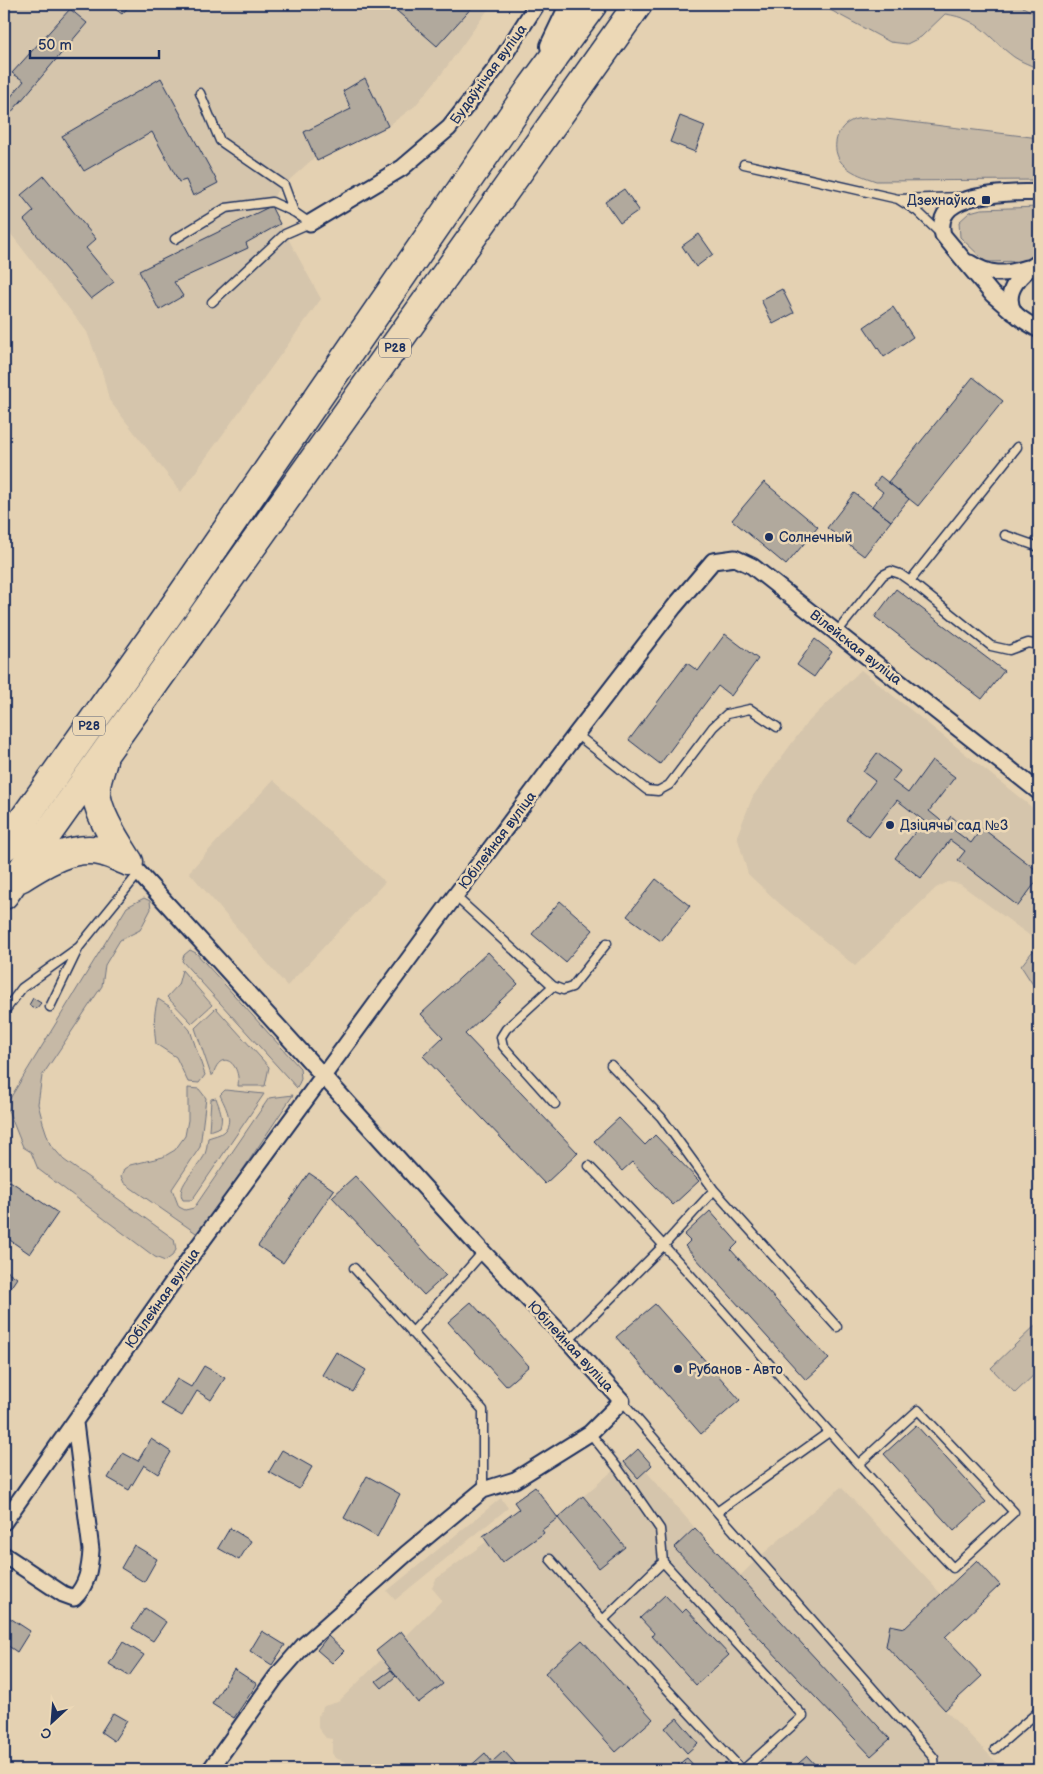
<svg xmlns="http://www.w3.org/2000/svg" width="1043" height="1774" font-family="'Balsamiq Sans',sans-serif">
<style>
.built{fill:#d5c5ac}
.green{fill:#c6b9a6;stroke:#707482}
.building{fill:#b1a99d;stroke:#1b2f5e}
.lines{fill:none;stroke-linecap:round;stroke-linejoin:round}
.lane-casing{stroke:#1b2f5e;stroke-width:11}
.street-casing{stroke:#1b2f5e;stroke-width:19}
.secondary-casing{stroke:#1b2f5e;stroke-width:26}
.highway-casing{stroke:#1b2f5e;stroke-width:31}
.lane{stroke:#ecd8b6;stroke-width:8}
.street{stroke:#ecd8b6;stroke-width:15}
.secondary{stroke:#ecd8b6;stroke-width:22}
.highway{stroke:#ecd8b6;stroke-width:28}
.poi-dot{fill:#1b2f5e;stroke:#ecd8b6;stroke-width:2}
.labels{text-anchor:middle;stroke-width:5;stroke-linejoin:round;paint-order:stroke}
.shield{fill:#ecd8b6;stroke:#5a6278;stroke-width:1}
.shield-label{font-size:12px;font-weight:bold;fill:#1b2f5e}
.street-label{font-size:14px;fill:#1b2f5e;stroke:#ecd8b6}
.poi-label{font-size:14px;fill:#1b2f5e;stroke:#ecd8b6;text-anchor:start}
</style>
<rect width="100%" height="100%" fill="#e4d1b2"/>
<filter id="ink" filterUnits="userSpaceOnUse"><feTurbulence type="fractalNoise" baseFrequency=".02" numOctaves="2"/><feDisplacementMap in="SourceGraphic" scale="10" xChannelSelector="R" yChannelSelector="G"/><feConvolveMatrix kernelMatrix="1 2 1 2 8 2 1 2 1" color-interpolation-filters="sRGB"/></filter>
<g filter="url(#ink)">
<path class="built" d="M 4,4 L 492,4 L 443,72 L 415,106 L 388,126 L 317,161 L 315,157 L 276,192 L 271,207 L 321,299 L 181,492 L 109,400 L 103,375 L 87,332 L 4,225 Z
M 861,670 L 1039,813 L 1039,930 L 1033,938 L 960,884 L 948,882 L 936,888 L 855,966 L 780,904 L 748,874 L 737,836 L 753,796 L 806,724 Z
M 273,780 L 385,882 L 287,986 L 189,872 Z
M 638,1449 L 652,1465 L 646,1471 L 695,1528 L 741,1575 L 758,1558 L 841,1487 L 941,1594 L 977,1560 L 1000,1585 L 945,1637 L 982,1676 L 945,1710 L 1004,1770 L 344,1770 L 346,1762 L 335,1758 L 332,1753 L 332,1739 L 326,1738 L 318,1728 L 318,1716 L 324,1706 L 338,1702 L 382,1659 L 376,1651 L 401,1631 L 406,1636 L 442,1600 L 432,1588 L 436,1579 L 486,1542 L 483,1536 L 519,1510 L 514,1502 L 535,1487 L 558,1518 Z
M 501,1498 L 508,1508 L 395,1600 L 387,1591 Z"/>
<path class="green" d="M 819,4 L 1022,4 L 1023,7 L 1039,16 L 1039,69 C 1031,65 1021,62 1014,57 C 987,37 981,19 945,14 L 921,37 L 907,44 L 890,42 Z
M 886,119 L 1039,138 L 1039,180 L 876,181 C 865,177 854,174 845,166 C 830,154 834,129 851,121 C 860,116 876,119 886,119 Z
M 1039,207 L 1039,252 L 1024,261 L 986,262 L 960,237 L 959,222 L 970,212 L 981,209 Z
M 144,898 L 150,901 L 151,909 L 140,930 L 120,940 L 105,965 L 102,986 L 42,1076 L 38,1104 L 43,1123 L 50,1144 L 64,1160 L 174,1239 L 176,1250 L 172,1256 L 165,1261 L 155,1257 L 38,1169 L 31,1152 L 23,1147 L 6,1105 L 127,907 Z
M 1039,949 L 1039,994 L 1021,966 L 1032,952 Z
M 190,950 L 196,953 L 300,1068 L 301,1079 L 297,1088 L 182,961 L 184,955 Z
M 182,970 L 212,1005 L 192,1023 L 167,997 L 178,985 Z
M 158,999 L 169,1006 L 190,1030 L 205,1075 L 199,1083 L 188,1082 L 176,1057 L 156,1044 C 154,1028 153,1014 158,999 Z
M 216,1008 L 269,1067 L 265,1086 L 238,1086 C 241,1062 220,1048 213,1075 L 211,1075 L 195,1028 Z
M 188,1088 L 199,1089 L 206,1098 L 200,1147 L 172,1189 L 179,1207 L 185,1210 L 194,1208 L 269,1098 L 293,1095 L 199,1235 L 124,1183 L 121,1176 L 124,1169 L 130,1165 L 163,1157 L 175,1150 L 185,1136 L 188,1120 Z
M 225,1090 L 264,1094 L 192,1200 L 183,1200 C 174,1186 200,1167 205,1154 C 207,1149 207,1143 208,1138 C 213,1136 220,1135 223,1132 C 235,1122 225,1106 220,1095 Z
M 216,1098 C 219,1107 224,1116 220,1127 L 209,1131 L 211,1099 Z
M 1039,1322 L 1039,1370 L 1015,1393 L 991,1368 Z"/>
<path class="building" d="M 108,4 L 131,4 L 122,14 Z
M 389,4 L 475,4 L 437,46 Z
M 70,9 L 87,23 L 4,121 L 4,105 L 24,81 L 12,73 Z
M 161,78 L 218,183 L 193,196 L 186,180 L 179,182 L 152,132 L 84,171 L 62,136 Z
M 365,78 L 388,126 L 317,161 L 304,132 L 351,109 L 343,91 Z
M 680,116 L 705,126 L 695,152 L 670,142 Z
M 44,176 L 96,239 L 86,248 L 114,282 L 91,299 L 24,220 L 34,211 L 21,195 Z
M 624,189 L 639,210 L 620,223 L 605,202 Z
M 271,206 L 280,224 L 246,243 L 248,248 L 174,282 L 183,296 L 159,310 L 139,271 Z
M 699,234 L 713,254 L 696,267 L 682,246 Z
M 782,289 L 794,313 L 773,324 L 761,300 Z
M 893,307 L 913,337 L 884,357 L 864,327 Z
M 973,377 L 1003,401 L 918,506 L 888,482 Z
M 880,476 L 909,499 L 891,521 L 872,506 L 883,492 L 874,485 Z
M 764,482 L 818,527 L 786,565 L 732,520 Z
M 854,493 L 891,521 L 864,556 L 827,528 Z
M 896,589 L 1004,671 L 982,699 L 875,617 Z
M 725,634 L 758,659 L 731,696 L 718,686 L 660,764 L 629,740 L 687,663 L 698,671 Z
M 815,639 L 832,652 L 814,677 L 797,665 Z
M 877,753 L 900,771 L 892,781 L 908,793 L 932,760 L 955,777 L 929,811 L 945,824 L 951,816 L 957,821 L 951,828 L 971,843 L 982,828 L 1039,872 L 1039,878 L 1018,906 L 958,860 L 965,851 L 950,840 L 921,878 L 895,858 L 924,821 L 897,800 L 869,837 L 846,820 L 875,781 L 863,772 Z
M 656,879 L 690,906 L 661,941 L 627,916 Z
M 560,901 L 593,930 L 565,962 L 532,934 Z
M 488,952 L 518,984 L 465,1034 L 578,1153 L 545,1184 L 423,1056 L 443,1037 L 421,1014 Z
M 33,998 L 41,1003 L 36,1009 L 29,1005 Z
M 619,1118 L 645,1145 L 655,1135 L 699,1181 L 673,1205 L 632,1162 L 622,1171 L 594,1141 Z
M 309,1173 L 334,1190 L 283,1263 L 258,1246 Z
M 355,1176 L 446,1275 L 424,1295 L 332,1197 Z
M 4,1177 L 58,1213 L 30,1254 L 4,1236 Z
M 710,1211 L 738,1243 L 731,1250 L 829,1359 L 806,1380 L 685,1246 L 690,1241 L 684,1235 Z
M 4,1269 L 17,1278 L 4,1297 Z
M 471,1302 L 529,1366 L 506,1386 L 448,1322 Z
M 655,1304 L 740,1400 L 701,1434 L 616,1337 Z
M 336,1352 L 366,1370 L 353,1392 L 322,1375 Z
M 204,1366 L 225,1378 L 211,1400 L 197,1391 L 182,1416 L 161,1404 L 177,1379 L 191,1387 Z
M 916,1425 L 986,1502 L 954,1531 L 884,1454 Z
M 151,1439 L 171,1452 L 158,1474 L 144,1465 L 129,1490 L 108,1478 L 123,1453 L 138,1461 Z
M 638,1449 L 652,1465 L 638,1478 L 624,1462 Z
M 282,1450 L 312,1467 L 299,1489 L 269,1472 Z
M 367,1476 L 400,1494 L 377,1537 L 344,1518 Z
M 535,1487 L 558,1518 L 542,1530 L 544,1533 L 502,1563 L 483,1536 L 519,1509 L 514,1502 Z
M 583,1496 L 625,1547 L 599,1568 L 558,1518 Z
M 230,1528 L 251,1541 L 239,1560 L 218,1548 Z
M 695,1528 L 890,1739 L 871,1756 L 674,1548 Z
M 134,1545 L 157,1559 L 144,1582 L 121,1568 Z
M 977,1560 L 1000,1585 L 945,1637 L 982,1676 L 945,1710 L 886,1646 L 890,1625 L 905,1628 Z
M 665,1595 L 682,1613 L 686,1609 L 729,1655 L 696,1685 L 652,1636 L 654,1633 L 640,1618 Z
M 145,1608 L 166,1622 L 153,1641 L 132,1628 Z
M 10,1618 L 30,1631 L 17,1652 L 4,1643 L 4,1628 Z
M 262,1631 L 285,1645 L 272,1665 L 250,1651 Z
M 401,1631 L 443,1684 L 418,1703 L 376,1651 Z
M 328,1636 L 344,1651 L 332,1663 L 317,1650 Z
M 582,1640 L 653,1719 L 616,1752 L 545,1673 Z
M 123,1642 L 144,1655 L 129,1676 L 109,1664 Z
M 234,1669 L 257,1684 L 234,1718 L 212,1704 Z
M 391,1670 L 396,1676 L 382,1688 L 376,1681 Z
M 113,1713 L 127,1721 L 114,1741 L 101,1732 Z
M 677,1718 L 698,1743 L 687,1753 L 665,1728 Z
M 504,1751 L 521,1770 L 466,1770 L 485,1753 L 492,1762 Z
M 807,1756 L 820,1770 L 791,1770 Z
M 687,1758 L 698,1770 L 673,1770 L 684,1760 Z"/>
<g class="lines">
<defs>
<path id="lane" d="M 200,93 L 220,141 L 284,185 L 294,212
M 744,164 L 898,199 L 963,197
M 898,199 L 917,211 L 941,234
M 175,239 L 226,208 L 272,202 L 294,212 L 310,223
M 212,302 L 285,234 L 310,223
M 1005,535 L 1039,547
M 910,581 L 1017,447
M 837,632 L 883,575 L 891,571 L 900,574 L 910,581 L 991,646 L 1009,650 L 1028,643 L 1039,645
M 576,734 L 647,790 L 658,791 L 669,785 L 713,727 L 727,714 L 750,709 L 777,727
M 455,896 L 553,986 L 563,990 L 572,987 L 607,943
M 553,986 L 506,1029 L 501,1037 L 503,1046 L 555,1104
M 50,1007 L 78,949
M 4,1012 L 22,988 L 79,947 L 139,873
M 589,1166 C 715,1296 829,1437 953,1568 L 1014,1512 L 918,1410 L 859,1464
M 714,1190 L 837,1327
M 354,1268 L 483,1410 L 483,1490
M 412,1333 L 483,1252
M 568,1341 L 664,1245 L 714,1190 L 661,1117 L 611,1065
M 622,1401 L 717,1512 L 934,1758 L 935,1770
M 590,1433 L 617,1467 L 660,1529 L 663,1562 L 803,1716 L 743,1770
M 717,1512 L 829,1432
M 550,1559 L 603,1620
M 663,1562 L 603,1620 L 742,1770
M 995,1749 L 1039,1711"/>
<path id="street" d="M 310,223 L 402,168 L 449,128 L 496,68 L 537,4
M 1039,262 C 1023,272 1001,291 1014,312 C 1019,319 1032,325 1039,330
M 970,263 C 990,276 1005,275 1026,268
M 1014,313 L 992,294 L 943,235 C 931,189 1012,194 1039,192
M 129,862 L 483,1252 L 568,1341 L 622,1401 L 590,1433 L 515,1480 L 483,1490 L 406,1554 L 304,1645 L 276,1677 L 210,1770
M 4,1522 L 194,1252 L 455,896 L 576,734 L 674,607 L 713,561 L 735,558 L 752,566 L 1039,792
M 4,1555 L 63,1594 L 74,1598 C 87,1586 90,1568 91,1550 L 75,1423"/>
<path id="secondary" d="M 552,46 L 572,4"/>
<path id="highway" d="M 103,760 C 101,769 97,778 96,787 C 95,811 117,843 129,862
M 4,847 L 175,605 L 532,87 L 593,4
M 20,878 C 45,862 73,844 104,852 C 113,854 121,859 129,862
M 4,895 L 638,4"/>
</defs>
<use href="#lane" class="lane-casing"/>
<use href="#street" class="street-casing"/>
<use href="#secondary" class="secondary-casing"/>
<use href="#highway" class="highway-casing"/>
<use href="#lane" class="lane"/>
<use href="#street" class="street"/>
<use href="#secondary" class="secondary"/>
<use href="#highway" class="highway"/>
</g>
</g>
<g class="poi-dot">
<rect x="981" y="195" width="10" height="10" rx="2.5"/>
<circle cx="769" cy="537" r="5"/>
<circle cx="890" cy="825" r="5"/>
<circle cx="678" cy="1369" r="5"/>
</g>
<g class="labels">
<g class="shield">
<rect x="379" y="338.5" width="32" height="19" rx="4"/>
<rect x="73" y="716.5" width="32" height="19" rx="4"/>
</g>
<g class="shield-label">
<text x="395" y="352">Р28</text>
<text x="89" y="730">Р28</text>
</g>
<g class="street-label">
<text transform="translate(488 74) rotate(-54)" y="5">Будаўнічая вуліца</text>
<text transform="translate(856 647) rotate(38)" y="5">Вілейская вуліца</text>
<text transform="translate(497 840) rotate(-53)" y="5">Юбілейная вуліца</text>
<text transform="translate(162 1298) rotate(-55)" y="5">Юбілейная вуліца</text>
<text transform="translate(571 1346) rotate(47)" y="5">Юбілейная вуліца</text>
</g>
<g class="poi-label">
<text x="976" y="205" text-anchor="end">Дзехнаўка</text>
<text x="779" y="542">Солнечный</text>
<text x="900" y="830">Дзіцячы сад №3</text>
<text x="688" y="1374">Рубанов - Авто</text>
</g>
</g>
<rect width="1043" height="1774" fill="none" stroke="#ecd8b6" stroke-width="20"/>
<rect x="10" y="10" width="1023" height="1754" fill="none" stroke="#1b2f5e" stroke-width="2" filter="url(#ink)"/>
<g transform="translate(52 1722) rotate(206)" stroke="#ecd8b6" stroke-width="4" paint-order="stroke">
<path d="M0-4L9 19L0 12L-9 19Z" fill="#1b2f5e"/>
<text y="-8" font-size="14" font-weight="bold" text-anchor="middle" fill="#1b2f5e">С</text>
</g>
<path d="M30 50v8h129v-8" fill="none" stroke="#1b2f5e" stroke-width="2.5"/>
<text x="38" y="50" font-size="15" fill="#1b2f5e" stroke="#ecd8b6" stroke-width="4" paint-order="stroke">50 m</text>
</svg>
